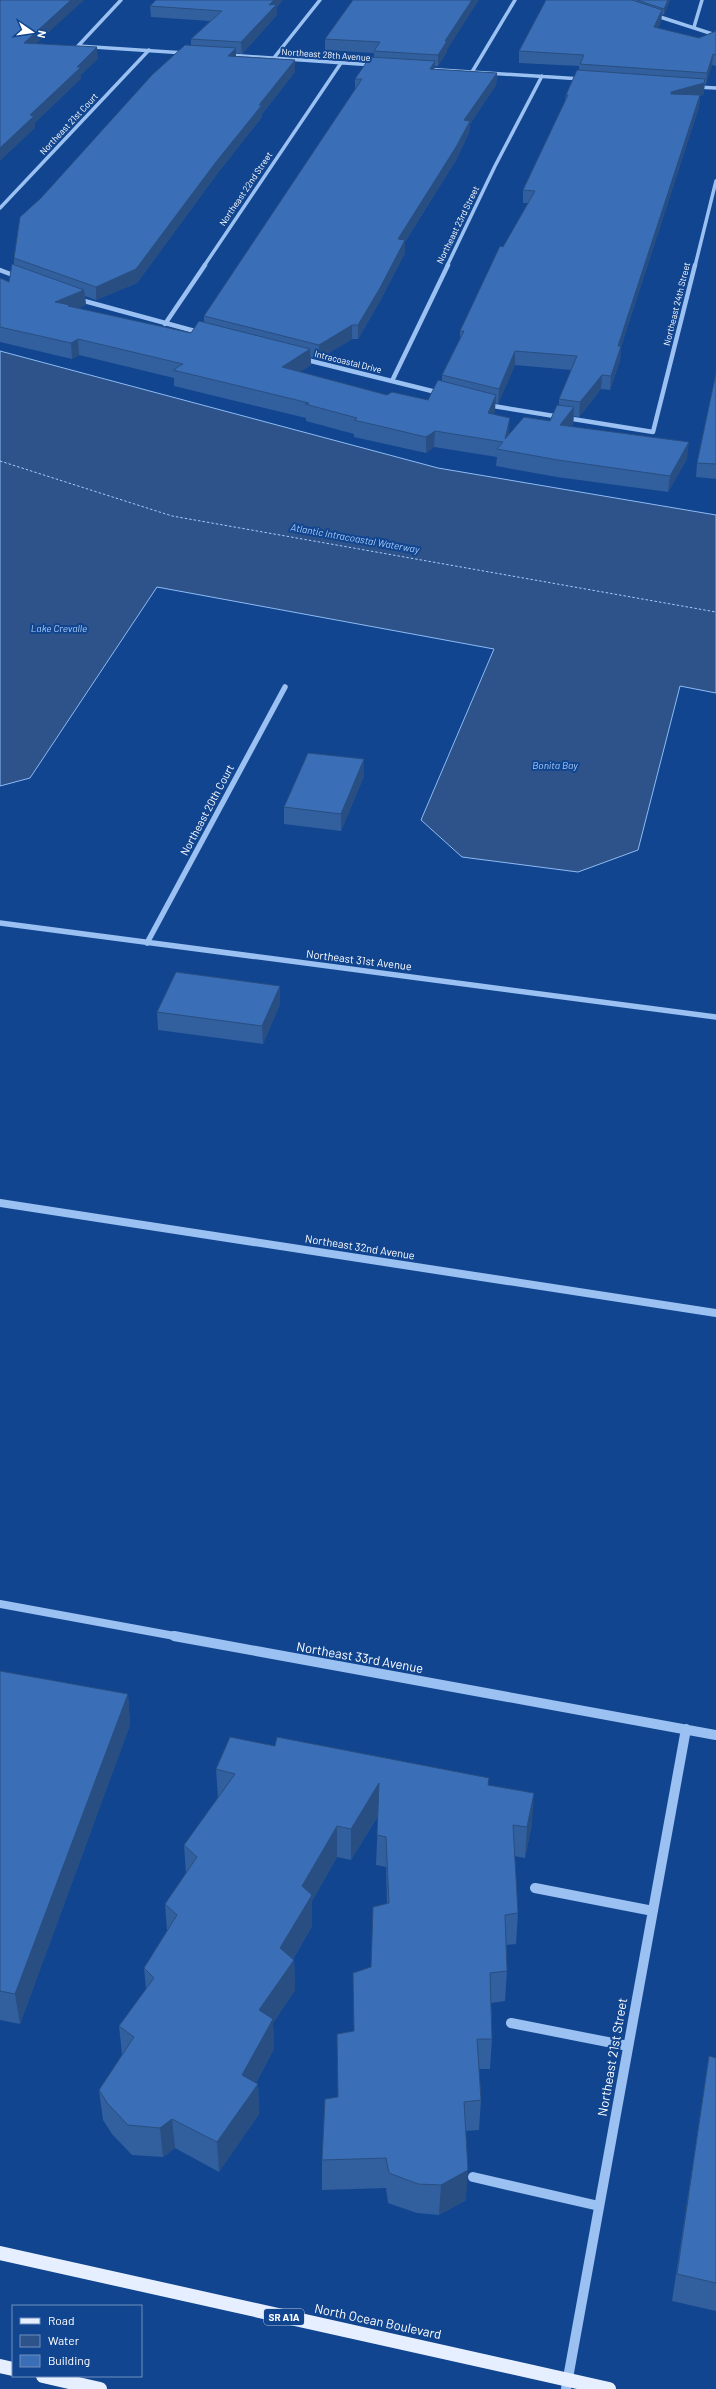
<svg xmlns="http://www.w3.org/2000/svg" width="716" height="2389" font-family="Barlow,sans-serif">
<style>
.water{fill:#2d538a;stroke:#8dbbf5}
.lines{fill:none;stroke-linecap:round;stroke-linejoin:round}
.ferry{stroke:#a7cbf9;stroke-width:1;stroke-dasharray:2.5 2;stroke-linecap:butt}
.minor-far4{stroke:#9bc0f2;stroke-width:3.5}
.minor-far3{stroke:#9bc0f2;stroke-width:4.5}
.minor-far2{stroke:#9bc0f2;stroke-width:5.5}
.minor-far1{stroke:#9bc0f2;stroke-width:8}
.minor{stroke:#9bc0f2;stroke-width:10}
.major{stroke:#e6efff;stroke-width:14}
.wall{fill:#325f9e;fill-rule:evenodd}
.shaded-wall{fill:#294e81}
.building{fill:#3a6fb8;stroke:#294e81}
.labels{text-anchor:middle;stroke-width:4;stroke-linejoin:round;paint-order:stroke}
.far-street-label{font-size:9px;fill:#fff;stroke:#11458f}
.far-water-label{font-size:10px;font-style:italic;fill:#a7cbf9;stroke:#11458f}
.shield{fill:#11458f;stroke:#b8c7dd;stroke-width:1}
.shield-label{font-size:10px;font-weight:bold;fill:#fff}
.street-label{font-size:11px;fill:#fff;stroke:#11458f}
.near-street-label{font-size:13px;fill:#fff;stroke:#11458f}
</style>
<rect width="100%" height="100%" fill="#11458f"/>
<path class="water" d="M 0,351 L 438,468 L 716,515 L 716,693 L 680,686 L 638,850 L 578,872 L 462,857 L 421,820 L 494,649 L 157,587 L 30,778 L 0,786 Z"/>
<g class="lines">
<path class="ferry" d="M 0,461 L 172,516 L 716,612"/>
<path class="minor-far4" d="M 654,15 L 716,35
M 694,27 L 702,0
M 78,46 L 185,53
M 78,46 L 121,0
M 228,55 L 373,65
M 273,59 L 320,0
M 425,69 L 582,79
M 472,72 L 515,0
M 697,87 L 716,88
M 0,208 L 149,50
M 204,266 L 341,63
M 447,266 L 495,166 L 542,76
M 695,266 L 716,181"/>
<path class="minor-far3" d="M 0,270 L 18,277
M 77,299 L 202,333
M 165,324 L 205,265
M 303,359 L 440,393
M 392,381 L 448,265
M 487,405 L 653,432 L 695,265"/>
<path class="minor-far2" d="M 0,923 L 716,1017
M 147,943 L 285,687"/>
<path class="minor-far1" d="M 0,1203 L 716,1313
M 0,1604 L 180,1637"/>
<path class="minor" d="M 174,1636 L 716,1735
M 535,1888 L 653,1911
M 511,2023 L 628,2046
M 473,2177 L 599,2206
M 566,2389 L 686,1729"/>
<path class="major" d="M 0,2253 L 609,2389
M 0,2366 L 13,2369
M 43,2376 L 100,2389"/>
</g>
<path class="wall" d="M 353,0 L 447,50 L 447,52 L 438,66 L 434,66 L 434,69 L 497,73 L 496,85 L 470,124 L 469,133 L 456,160 L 405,242 L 405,253 L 380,301 L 358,339 L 352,339 L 319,359 L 311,357 L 311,365 L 299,372 L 387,395 L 428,400 L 442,381 L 442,375 L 460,340 L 460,331 L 503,247 L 528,203 L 523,203 L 523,190 L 565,101 L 566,95 L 579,70 L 579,66 L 519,63 L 519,51 L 546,0 L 670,0 L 664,15 L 662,14 L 661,21 L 658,28 L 699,38 L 716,31 L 716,66 L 712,65 L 706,84 L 705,84 L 704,90 L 703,95 L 700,96 L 699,107 L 621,347 L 620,360 L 610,390 L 601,389 L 579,417 L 574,416 L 573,424 L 571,427 L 687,459 L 668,492 L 557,477 L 496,466 L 497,457 L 434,447 L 426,453 L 354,437 L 354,434 L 306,421 L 306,418 L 174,386 L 174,378 L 79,355 L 72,359 L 0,342 L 0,278 L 9,282 L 14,265 L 14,258 L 41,198 L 191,45 L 191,39 L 210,21 L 151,17 L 150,6 L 277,8 L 277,15 L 242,54 L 236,53 L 236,56 L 295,60 L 295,72 L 262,114 L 262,117 L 217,174 L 137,283 L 96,300 L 85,296 L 86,305 L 77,308 L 191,333 L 204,322 L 204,316 L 355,90 L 355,79 L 374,57 L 374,53 L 325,50 L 325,39 ZM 515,365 L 571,370 L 559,399 L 559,405 L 550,421 L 509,435 L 494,414 L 495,411 L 495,403 L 498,404 Z
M 716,373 L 716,479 L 696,477 L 697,463 Z
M 364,759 L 364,776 L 341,831 L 284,824 L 284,807 Z
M 280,986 L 280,1004 L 263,1044 L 158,1030 L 157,1012 Z
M 0,1671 L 128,1694 L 130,1725 L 20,2024 L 0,2020 Z
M 216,1769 L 489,1785 L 532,1824 L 525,1858 L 514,1856 L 518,1913 L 516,1944 L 506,1945 L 507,1971 L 505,2001 L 491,2003 L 492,2039 L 490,2069 L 479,2069 L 481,2100 L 479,2130 L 466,2131 L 466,2200 L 439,2215 L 417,2213 L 388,2203 L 386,2188 L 322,2190 L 322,2160 L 338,2097 L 354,2031 L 353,1973 L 371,1967 L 387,1903 L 386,1867 L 376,1865 L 378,1816 L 351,1860 L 337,1857 L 312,1901 L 312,1926 L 293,1959 L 294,1960 L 295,1990 L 273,2023 L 274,2049 L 256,2083 L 258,2084 L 259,2114 L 219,2172 L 175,2148 L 163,2157 L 132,2155 L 112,2134 L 103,2120 L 99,2090 L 122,2055 L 119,2026 L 146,1989 L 144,1968 L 167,1931 L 165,1904 L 186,1874 L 184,1845 L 218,1798 Z
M 709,2056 L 716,2058 L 716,2311 L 672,2301 Z"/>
<path class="shaded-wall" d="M 71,0 L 84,0 L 25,54 L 24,43 Z
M 274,0 L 283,0 L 277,8 L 277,15 L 242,54 L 241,42 Z
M 472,0 L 479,0 L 447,50 L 447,52 L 438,66 L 438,55 L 445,41 Z
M 668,0 L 670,0 L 664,15 L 664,9 Z
M 662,10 L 661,21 L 654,38 L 654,27 Z
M 97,47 L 98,59 L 81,75 L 81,79 L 35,123 L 35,128 L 0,161 L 0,148 L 30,115 Z
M 236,48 L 236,60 L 228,56 Z
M 713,54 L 712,65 L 706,84 L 707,73 Z
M 295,60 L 295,72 L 262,114 L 262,117 L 217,174 L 137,283 L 96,300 L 96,287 L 216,162 L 259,105 Z
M 435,61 L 434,73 L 430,69 Z
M 497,73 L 496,85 L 470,124 L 469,133 L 456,160 L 405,242 L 405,253 L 380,301 L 358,339 L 358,325 L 398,239 L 464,120 Z
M 705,79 L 704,90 L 703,95 L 700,96 L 699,107 L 621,347 L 620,360 L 610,390 L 611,376 L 618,346 L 671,92 Z
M 84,290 L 86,305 L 70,311 L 55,302 Z
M 352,325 L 352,339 L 319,359 L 319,345 Z
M 78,339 L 79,355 L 72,359 L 71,343 Z
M 310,349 L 311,365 L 282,383 L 282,367 Z
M 515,351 L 515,365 L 498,404 L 499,389 Z
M 602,375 L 601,389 L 579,417 L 580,402 Z
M 496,395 L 495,411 L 487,429 L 488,413 Z
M 574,407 L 573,424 L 559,441 L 560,425 Z
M 510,418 L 509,434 L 506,451 L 505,439 Z
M 435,431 L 434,447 L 426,453 L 426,437 Z
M 689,442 L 687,459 L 668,492 L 670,476 Z
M 364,759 L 364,776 L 341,831 L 341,814 Z
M 280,986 L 280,1004 L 263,1044 L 262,1026 Z
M 128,1694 L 130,1725 L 20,2024 L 15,1994 Z
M 379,1783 L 379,1814 L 351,1860 L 351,1829 Z
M 534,1793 L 532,1824 L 525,1858 L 527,1827 Z
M 337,1826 L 337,1857 L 312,1901 L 312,1926 L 281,1978 L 280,1948 L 302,1886 Z
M 294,1960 L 295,1990 L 273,2023 L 274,2049 L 246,2101 L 258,2084 L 259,2114 L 219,2172 L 217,2142 L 242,2075 L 259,2010 Z
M 172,2119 L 175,2148 L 163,2157 L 160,2128 Z
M 468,2170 L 466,2200 L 439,2215 L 441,2185 Z"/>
<path class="building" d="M 0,0 L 71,0 L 24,43 L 97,47 L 77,67 L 81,67 L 30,115 L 34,116 L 0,148 Z
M 156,0 L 274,0 L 269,5 L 277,4 L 241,42 L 191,39 L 222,11 L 150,6 Z
M 353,0 L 472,0 L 445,41 L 447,41 L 438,55 L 374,51 L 380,42 L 325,39 Z
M 546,0 L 632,0 L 662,10 L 654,27 L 699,38 L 716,31 L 716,55 L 713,54 L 707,73 L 580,64 L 584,55 L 519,51 Z
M 637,0 L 668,0 L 664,9 Z
M 185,45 L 236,48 L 228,56 L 295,60 L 259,105 L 262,105 L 216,162 L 136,269 L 96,287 L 14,258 L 20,217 L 41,198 L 152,75 Z
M 370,57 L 435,61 L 430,69 L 497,73 L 464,120 L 470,121 L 456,147 L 398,239 L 405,240 L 380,288 L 358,325 L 352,325 L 319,345 L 204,316 L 362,79 L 355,79 Z
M 577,70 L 705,79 L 704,83 L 671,92 L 671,94 L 700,95 L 618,346 L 621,346 L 611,376 L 602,375 L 580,402 L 559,399 L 577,356 L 515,351 L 499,389 L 442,375 L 464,331 L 460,331 L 500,246 L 503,247 L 535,191 L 523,190 L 568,95 L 566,95 Z
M 12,264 L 84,290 L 55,302 L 70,305 L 68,306 L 191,333 L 199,321 L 310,349 L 282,367 L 387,395 L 392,392 L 428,400 L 438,380 L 496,395 L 488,413 L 510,418 L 505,439 L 524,417 L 550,421 L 557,405 L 574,407 L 560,425 L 689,442 L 670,476 L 558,460 L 497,449 L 503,442 L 435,431 L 426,437 L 354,420 L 357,418 L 305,404 L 309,403 L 173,370 L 183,364 L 78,339 L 71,343 L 0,327 L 0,278 L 9,282 Z
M 716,373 L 716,464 L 697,463 Z
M 308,753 L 364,759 L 341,814 L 284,807 Z
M 176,972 L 280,986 L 262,1026 L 157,1012 Z
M 0,1671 L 128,1694 L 15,1994 L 0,1991 Z
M 230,1737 L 275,1746 L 277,1737 L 489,1778 L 488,1785 L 534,1793 L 527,1827 L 513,1825 L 518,1913 L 505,1915 L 507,1971 L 490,1973 L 492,2039 L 477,2039 L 481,2100 L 464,2102 L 468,2170 L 441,2185 L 418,2184 L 389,2173 L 386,2158 L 322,2160 L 325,2099 L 338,2097 L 337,2034 L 354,2031 L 353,1973 L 371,1967 L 373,1907 L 389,1903 L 386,1837 L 377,1835 L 379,1783 L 351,1829 L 337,1826 L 302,1886 L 312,1895 L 280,1948 L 294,1960 L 259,2010 L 273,2019 L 242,2075 L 258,2084 L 217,2142 L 172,2119 L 160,2128 L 128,2125 L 108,2104 L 99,2090 L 134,2037 L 119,2026 L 154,1978 L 144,1968 L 177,1915 L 165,1904 L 197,1857 L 184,1845 L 235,1774 L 216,1769 Z
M 709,2056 L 716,2058 L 716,2283 L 677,2274 Z"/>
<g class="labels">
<g class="far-street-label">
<text transform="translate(326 55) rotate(4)" y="3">Northeast 28th Avenue</text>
<text transform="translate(69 124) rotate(-47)" y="3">Northeast 21st Court</text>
<text transform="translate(246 189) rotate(-56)" y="3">Northeast 22nd Street</text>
<text transform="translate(458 225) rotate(-64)" y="3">Northeast 23rd Street</text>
<text transform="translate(677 304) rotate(-76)" y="3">Northeast 24th Street</text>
<text transform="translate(348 362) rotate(14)" y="3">Intracoastal Drive</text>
</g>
<g class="far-water-label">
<text transform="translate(355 538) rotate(10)" y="4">Atlantic Intracoastal Waterway</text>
<text x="59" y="632">Lake Crevalle</text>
<text x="555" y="769">Bonita Bay</text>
</g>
<rect class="shield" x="264" y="2309" width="40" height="16" rx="3"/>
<g class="shield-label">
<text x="284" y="2321">SR A1A</text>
</g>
<g class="street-label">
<text transform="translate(207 810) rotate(-62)" y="4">Northeast 20th Court</text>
<text transform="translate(359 960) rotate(7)" y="4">Northeast 31st Avenue</text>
<text transform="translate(360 1247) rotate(9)" y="4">Northeast 32nd Avenue</text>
</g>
<g class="near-street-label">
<text transform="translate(360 1657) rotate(10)" y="5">Northeast 33rd Avenue</text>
<text transform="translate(612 2057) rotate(-80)" y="5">Northeast 21st Street</text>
<text transform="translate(378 2321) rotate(12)" y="5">North Ocean Boulevard</text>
</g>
</g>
<rect x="12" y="2305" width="130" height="72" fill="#11458f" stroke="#708fbc"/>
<rect x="20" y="2318" width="20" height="6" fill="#e6efff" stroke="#708fbc"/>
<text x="48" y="2325" font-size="12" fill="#ffffff">Road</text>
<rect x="20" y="2335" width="20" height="12" fill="#2d538a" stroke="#708fbc"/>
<text x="48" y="2345" font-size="12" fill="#ffffff">Water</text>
<rect x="20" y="2355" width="20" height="12" fill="#3a6fb8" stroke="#708fbc"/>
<text x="48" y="2365" font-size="12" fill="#ffffff">Building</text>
<g transform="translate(32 32) rotate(103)" stroke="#11458f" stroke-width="3" paint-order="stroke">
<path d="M0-3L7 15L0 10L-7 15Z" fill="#ffffff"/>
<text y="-6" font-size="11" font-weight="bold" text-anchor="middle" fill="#ffffff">N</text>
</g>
</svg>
